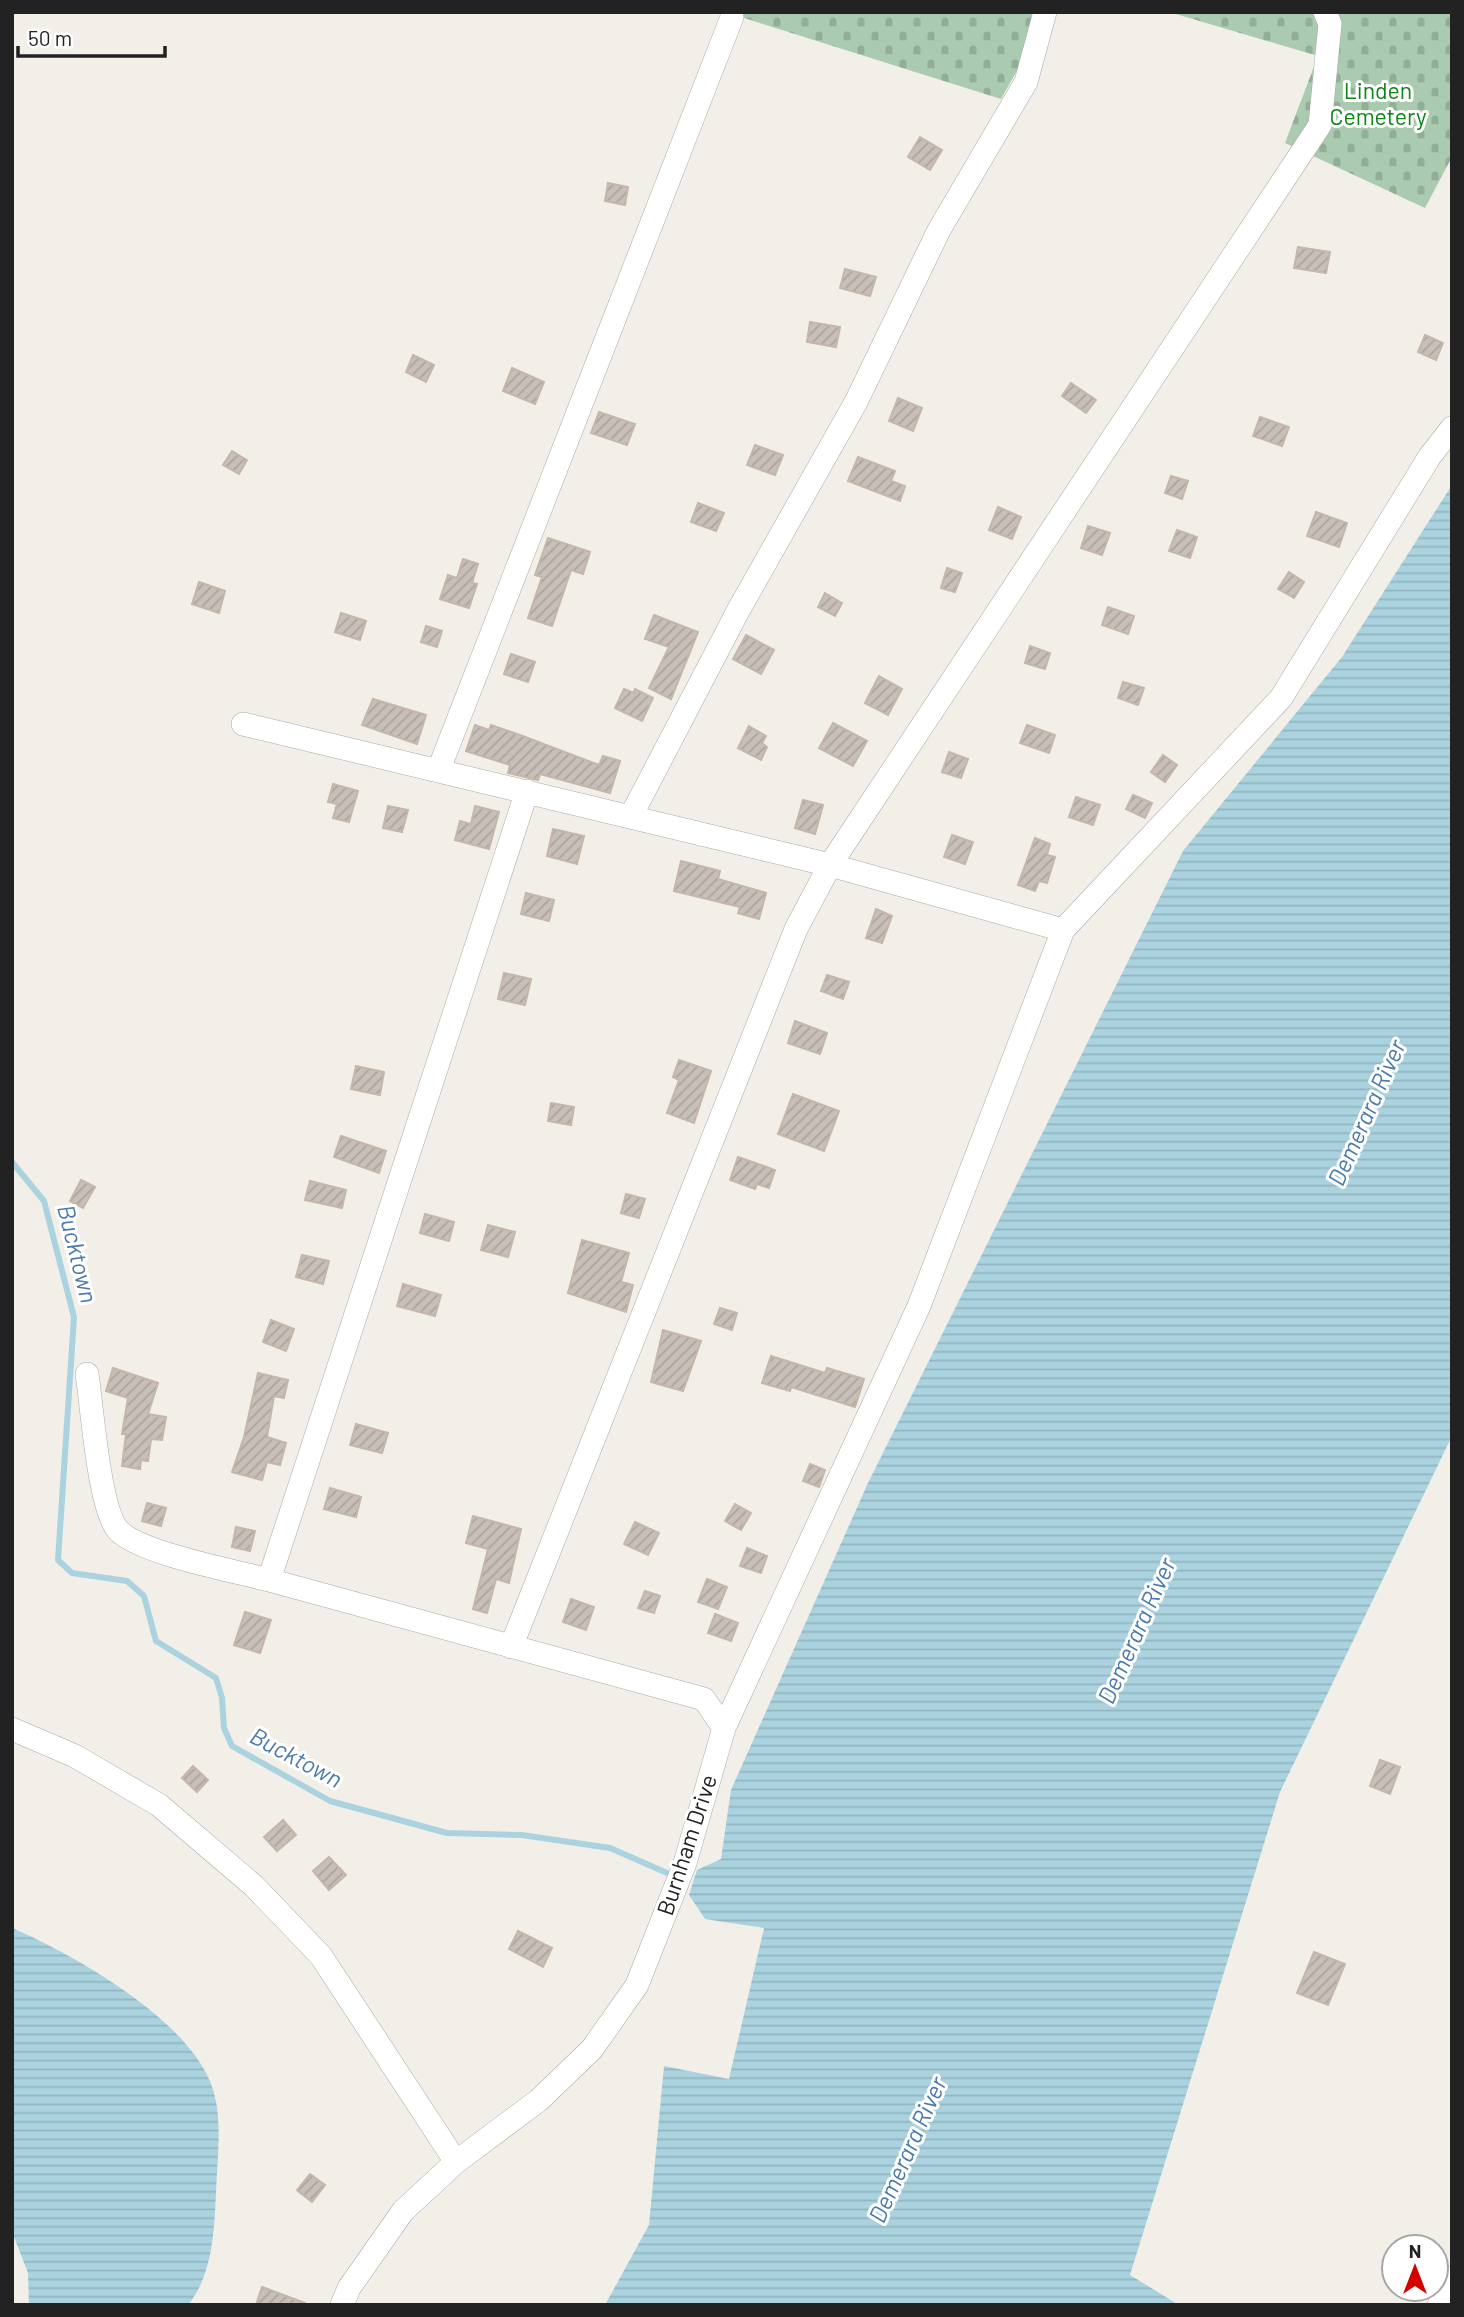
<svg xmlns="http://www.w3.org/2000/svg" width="1464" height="2317" font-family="Barlow,sans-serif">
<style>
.cemetery{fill:url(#cemetery-stones)}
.water{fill:url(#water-rules)}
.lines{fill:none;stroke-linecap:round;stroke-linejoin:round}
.stream{stroke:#aad3df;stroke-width:6}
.building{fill:url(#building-hatch);stroke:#c4b6ab;stroke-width:2}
.minor-casing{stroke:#a9a9a9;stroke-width:24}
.minor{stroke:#fff;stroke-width:23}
.labels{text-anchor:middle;stroke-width:6;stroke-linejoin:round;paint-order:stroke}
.park-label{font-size:23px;fill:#0c8416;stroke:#fff}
.street-label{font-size:23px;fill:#222;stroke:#fff}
.water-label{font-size:24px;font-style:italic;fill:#4a7aab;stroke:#fff}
</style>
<defs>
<pattern id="cemetery-stones" width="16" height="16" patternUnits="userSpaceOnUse" patternTransform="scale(1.75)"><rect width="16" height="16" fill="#aacbaf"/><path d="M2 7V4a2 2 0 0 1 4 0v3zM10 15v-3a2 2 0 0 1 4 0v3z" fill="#92ae96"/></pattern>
<pattern id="water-rules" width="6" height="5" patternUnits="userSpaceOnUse" patternTransform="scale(1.75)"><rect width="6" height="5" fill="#aad3df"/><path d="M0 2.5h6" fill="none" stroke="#92b5bf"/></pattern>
<pattern id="building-hatch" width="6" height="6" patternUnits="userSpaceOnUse" patternTransform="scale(1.75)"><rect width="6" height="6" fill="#c7bfb8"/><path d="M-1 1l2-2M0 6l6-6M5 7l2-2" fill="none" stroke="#aba49e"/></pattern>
</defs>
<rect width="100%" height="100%" fill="#f2efe9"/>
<path class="cemetery" d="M 725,12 L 1050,12 L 1001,99 Z
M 1169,12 L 1452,12 L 1452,157 L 1425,208 L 1285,143 L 1318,56 Z"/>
<path class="water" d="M 1452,485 L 1452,1436 L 1280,1792 L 1130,2275 L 1179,2305 L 605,2305 L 649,2225 L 664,2066 L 729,2079 L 764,1928 L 705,1919 L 689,1895 L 697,1870 L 721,1859 L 731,1790 L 868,1483 L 1183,851 L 1342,657 Z
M 12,1928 C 75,1955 200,2025 215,2097 C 222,2126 217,2163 216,2193 C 214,2231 213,2274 188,2305 L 29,2305 L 28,2273 L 12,2232 Z"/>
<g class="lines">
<path class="stream" d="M 12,1162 L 44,1201 L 74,1317 L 58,1560 L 72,1573 L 127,1581 L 144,1596 L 156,1641 L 216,1678 L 222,1698 L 224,1728 L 232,1746 L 330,1801 L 447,1833 L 522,1835 L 610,1848 L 674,1876"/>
</g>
<path class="building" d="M 920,137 L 942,150 L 930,170 L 908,157 Z
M 608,183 L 628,187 L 625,205 L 605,201 Z
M 1298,247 L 1330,252 L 1326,273 L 1294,268 Z
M 845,269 L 876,277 L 870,296 L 840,288 Z
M 810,322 L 840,327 L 836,347 L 807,342 Z
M 1425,335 L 1443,343 L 1436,360 L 1418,352 Z
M 413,355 L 434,365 L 426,382 L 406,372 Z
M 512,368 L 544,382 L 535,404 L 503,391 Z
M 1071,383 L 1096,400 L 1086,413 L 1062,396 Z
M 898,398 L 922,408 L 913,431 L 889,421 Z
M 599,412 L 635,424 L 627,445 L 591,433 Z
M 1260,417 L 1289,427 L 1282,446 L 1253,436 Z
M 755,445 L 783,455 L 775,475 L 747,465 Z
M 232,451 L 247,460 L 239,474 L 223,465 Z
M 858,457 L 895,471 L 891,481 L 905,486 L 900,501 L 848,481 Z
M 1171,476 L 1188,481 L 1182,499 L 1165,493 Z
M 698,503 L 724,513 L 716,531 L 691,522 Z
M 998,507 L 1021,517 L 1012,539 L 989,530 Z
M 1316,512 L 1347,523 L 1339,547 L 1307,536 Z
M 1088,526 L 1110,533 L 1102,555 L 1081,548 Z
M 1177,530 L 1197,537 L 1190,558 L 1169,551 Z
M 548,538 L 590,552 L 583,574 L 571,570 L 552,626 L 528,618 L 542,577 L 535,575 Z
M 463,559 L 478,564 L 472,583 L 477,584 L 469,608 L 440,599 L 448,575 L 457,578 Z
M 947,568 L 962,573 L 955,592 L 941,588 Z
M 1289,572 L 1304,582 L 1294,598 L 1278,589 Z
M 199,582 L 225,591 L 219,613 L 192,604 Z
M 825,593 L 842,603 L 835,616 L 818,607 Z
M 1108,607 L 1134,616 L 1128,634 L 1102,625 Z
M 341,613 L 366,621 L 360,640 L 335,632 Z
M 654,615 L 698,632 L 671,699 L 649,688 L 669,647 L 645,639 Z
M 426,626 L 442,631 L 437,647 L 421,642 Z
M 746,635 L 774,650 L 761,674 L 733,659 Z
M 1030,646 L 1050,653 L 1045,669 L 1025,663 Z
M 511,654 L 535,662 L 528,682 L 504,674 Z
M 879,676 L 902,689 L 888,715 L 865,703 Z
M 1123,682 L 1144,688 L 1138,705 L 1118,698 Z
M 624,689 L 634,693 L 635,689 L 653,698 L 642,721 L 615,708 Z
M 373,699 L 426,715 L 417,744 L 362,725 Z
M 833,723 L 867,741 L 853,766 L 819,748 Z
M 475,725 L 489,730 L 491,725 L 520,735 L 599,765 L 603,756 L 620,761 L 610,793 L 540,774 L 538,780 L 508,773 L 510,765 L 466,751 Z
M 1027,725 L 1055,735 L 1049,753 L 1020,743 Z
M 749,726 L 766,736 L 762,743 L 767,747 L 761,760 L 738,748 Z
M 949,752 L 968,759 L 961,778 L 942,772 Z
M 1163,755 L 1177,765 L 1165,782 L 1151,772 Z
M 333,784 L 358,791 L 349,822 L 333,818 L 337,804 L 328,802 Z
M 1133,795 L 1152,803 L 1145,818 L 1126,809 Z
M 1076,797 L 1100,805 L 1093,825 L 1069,817 Z
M 803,800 L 823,805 L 815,834 L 795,828 Z
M 388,806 L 408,810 L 402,832 L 383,828 Z
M 475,806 L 499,812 L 489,849 L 455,840 L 460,821 L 471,824 Z
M 553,829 L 584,836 L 577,864 L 547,856 Z
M 952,835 L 973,842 L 965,864 L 944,857 Z
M 1035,838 L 1050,844 L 1047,855 L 1055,857 L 1047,883 L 1039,881 L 1035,891 L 1018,885 Z
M 681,861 L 720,871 L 718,879 L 766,893 L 759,919 L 738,913 L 740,907 L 674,891 Z
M 526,893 L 554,900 L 549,921 L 521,914 Z
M 876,909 L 892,916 L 882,943 L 866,938 Z
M 504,973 L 531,979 L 525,1005 L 498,999 Z
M 827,975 L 849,982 L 843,999 L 821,991 Z
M 795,1021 L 827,1033 L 820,1054 L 788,1043 Z
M 679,1060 L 711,1071 L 694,1123 L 667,1113 L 679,1080 L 673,1077 Z
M 356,1066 L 384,1072 L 380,1095 L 351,1089 Z
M 793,1094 L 839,1111 L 824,1151 L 778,1134 Z
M 551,1103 L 574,1107 L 571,1125 L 548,1121 Z
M 341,1136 L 386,1151 L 379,1173 L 334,1157 Z
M 738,1157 L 775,1170 L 769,1188 L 757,1184 L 755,1189 L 730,1180 Z
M 81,1180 L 95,1187 L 83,1208 L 70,1201 Z
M 310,1181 L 346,1190 L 342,1208 L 305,1200 Z
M 626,1194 L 645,1199 L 639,1218 L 621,1213 Z
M 425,1214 L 454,1222 L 449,1241 L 420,1233 Z
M 488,1225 L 515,1232 L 508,1257 L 481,1250 Z
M 582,1240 L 629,1253 L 621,1282 L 633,1285 L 626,1312 L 568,1293 Z
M 302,1255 L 329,1261 L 323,1284 L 296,1277 Z
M 403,1284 L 441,1295 L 435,1316 L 397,1306 Z
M 720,1308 L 737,1313 L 732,1330 L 714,1324 Z
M 271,1320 L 294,1329 L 286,1351 L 263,1342 Z
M 663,1330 L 701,1341 L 683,1391 L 651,1382 Z
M 771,1356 L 825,1373 L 827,1368 L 864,1379 L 855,1407 L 791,1387 L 790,1391 L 762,1383 Z
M 113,1368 L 158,1383 L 148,1414 L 166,1417 L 162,1440 L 151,1439 L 148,1461 L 141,1460 L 140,1469 L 122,1466 L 126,1434 L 122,1434 L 128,1398 L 106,1391 Z
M 258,1373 L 288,1380 L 284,1398 L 274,1396 L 267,1437 L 286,1443 L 280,1465 L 267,1462 L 262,1480 L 232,1472 L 244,1437 Z
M 356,1424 L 388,1433 L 382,1453 L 350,1445 Z
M 810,1464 L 825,1470 L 819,1487 L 803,1481 Z
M 330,1488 L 361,1497 L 356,1517 L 324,1509 Z
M 147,1503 L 166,1508 L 161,1526 L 142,1521 Z
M 735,1504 L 751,1513 L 741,1530 L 725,1521 Z
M 473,1516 L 521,1529 L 509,1583 L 496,1579 L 487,1613 L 473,1609 L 488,1549 L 466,1543 Z
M 635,1522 L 659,1533 L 648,1555 L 624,1544 Z
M 236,1527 L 255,1531 L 250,1551 L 232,1547 Z
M 747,1548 L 767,1556 L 761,1573 L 740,1566 Z
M 707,1579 L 727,1587 L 718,1609 L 698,1602 Z
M 645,1591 L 660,1596 L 654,1613 L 638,1608 Z
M 571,1599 L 594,1607 L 586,1630 L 563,1622 Z
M 245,1612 L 271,1620 L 260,1653 L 234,1645 Z
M 715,1614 L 738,1623 L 731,1641 L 708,1633 Z
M 1380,1760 L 1400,1767 L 1390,1794 L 1370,1786 Z
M 193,1766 L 208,1780 L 197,1792 L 182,1778 Z
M 283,1820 L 296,1835 L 277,1851 L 264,1837 Z
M 329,1857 L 346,1875 L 329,1890 L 313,1871 Z
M 518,1931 L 552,1948 L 543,1967 L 509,1949 Z
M 1314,1952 L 1345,1964 L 1328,2005 L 1297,1993 Z
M 310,2174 L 325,2185 L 312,2202 L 297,2190 Z
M 262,2287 L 305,2303 L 305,2305 L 256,2305 Z"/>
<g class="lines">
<defs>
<path id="minor" d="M 243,724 L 830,865 L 1063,930 L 1281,698 L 1430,456 L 1452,428
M 439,769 L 732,17
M 527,791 L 269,1580 L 704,1699 L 724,1728
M 631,816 L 738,611 L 856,402 L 939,230 L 1026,82 L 1045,12
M 87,1374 C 92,1406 99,1509 118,1530 C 138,1553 235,1571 269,1580
M 511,1647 L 796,929 L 830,865 L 1320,125 L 1330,24 L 1325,12
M 12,1729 L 75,1756 L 159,1805 L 254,1886 L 321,1956 L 456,2162
M 342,2305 L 349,2288 L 403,2211 L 456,2162 L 539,2100 L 592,2049 L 637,1985 L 685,1863 L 724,1728 L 919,1306 L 1063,930
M 1439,2305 L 1452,2278"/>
</defs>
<use href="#minor" class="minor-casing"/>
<use href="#minor" class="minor"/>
</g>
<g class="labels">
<g class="park-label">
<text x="1378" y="99">Linden<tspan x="1378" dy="26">Cemetery</tspan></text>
</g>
<g class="street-label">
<text transform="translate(687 1845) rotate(-72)" y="8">Burnham Drive</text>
</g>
<g class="water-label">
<text transform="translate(1367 1113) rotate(-66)" y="8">Demerara River</text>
<text transform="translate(77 1254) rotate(76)" y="8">Bucktown</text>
<text transform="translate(1137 1631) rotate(-66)" y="8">Demerara River</text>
<text transform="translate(296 1758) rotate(28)" y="8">Bucktown</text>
<text transform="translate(908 2150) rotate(-66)" y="8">Demerara River</text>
</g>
</g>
<rect width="1464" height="2317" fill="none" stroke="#222222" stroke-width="28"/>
<g transform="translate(1415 2268)"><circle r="33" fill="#ffffff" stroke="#a7a7a7" stroke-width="2"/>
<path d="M0-5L12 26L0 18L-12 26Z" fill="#d40000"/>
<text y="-10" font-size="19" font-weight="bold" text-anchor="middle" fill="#222222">N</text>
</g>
<path d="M18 46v10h147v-10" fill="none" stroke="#222222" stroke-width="3.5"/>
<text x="28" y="46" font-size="21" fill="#222222" stroke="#ffffff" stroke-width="5" paint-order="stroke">50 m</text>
</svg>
